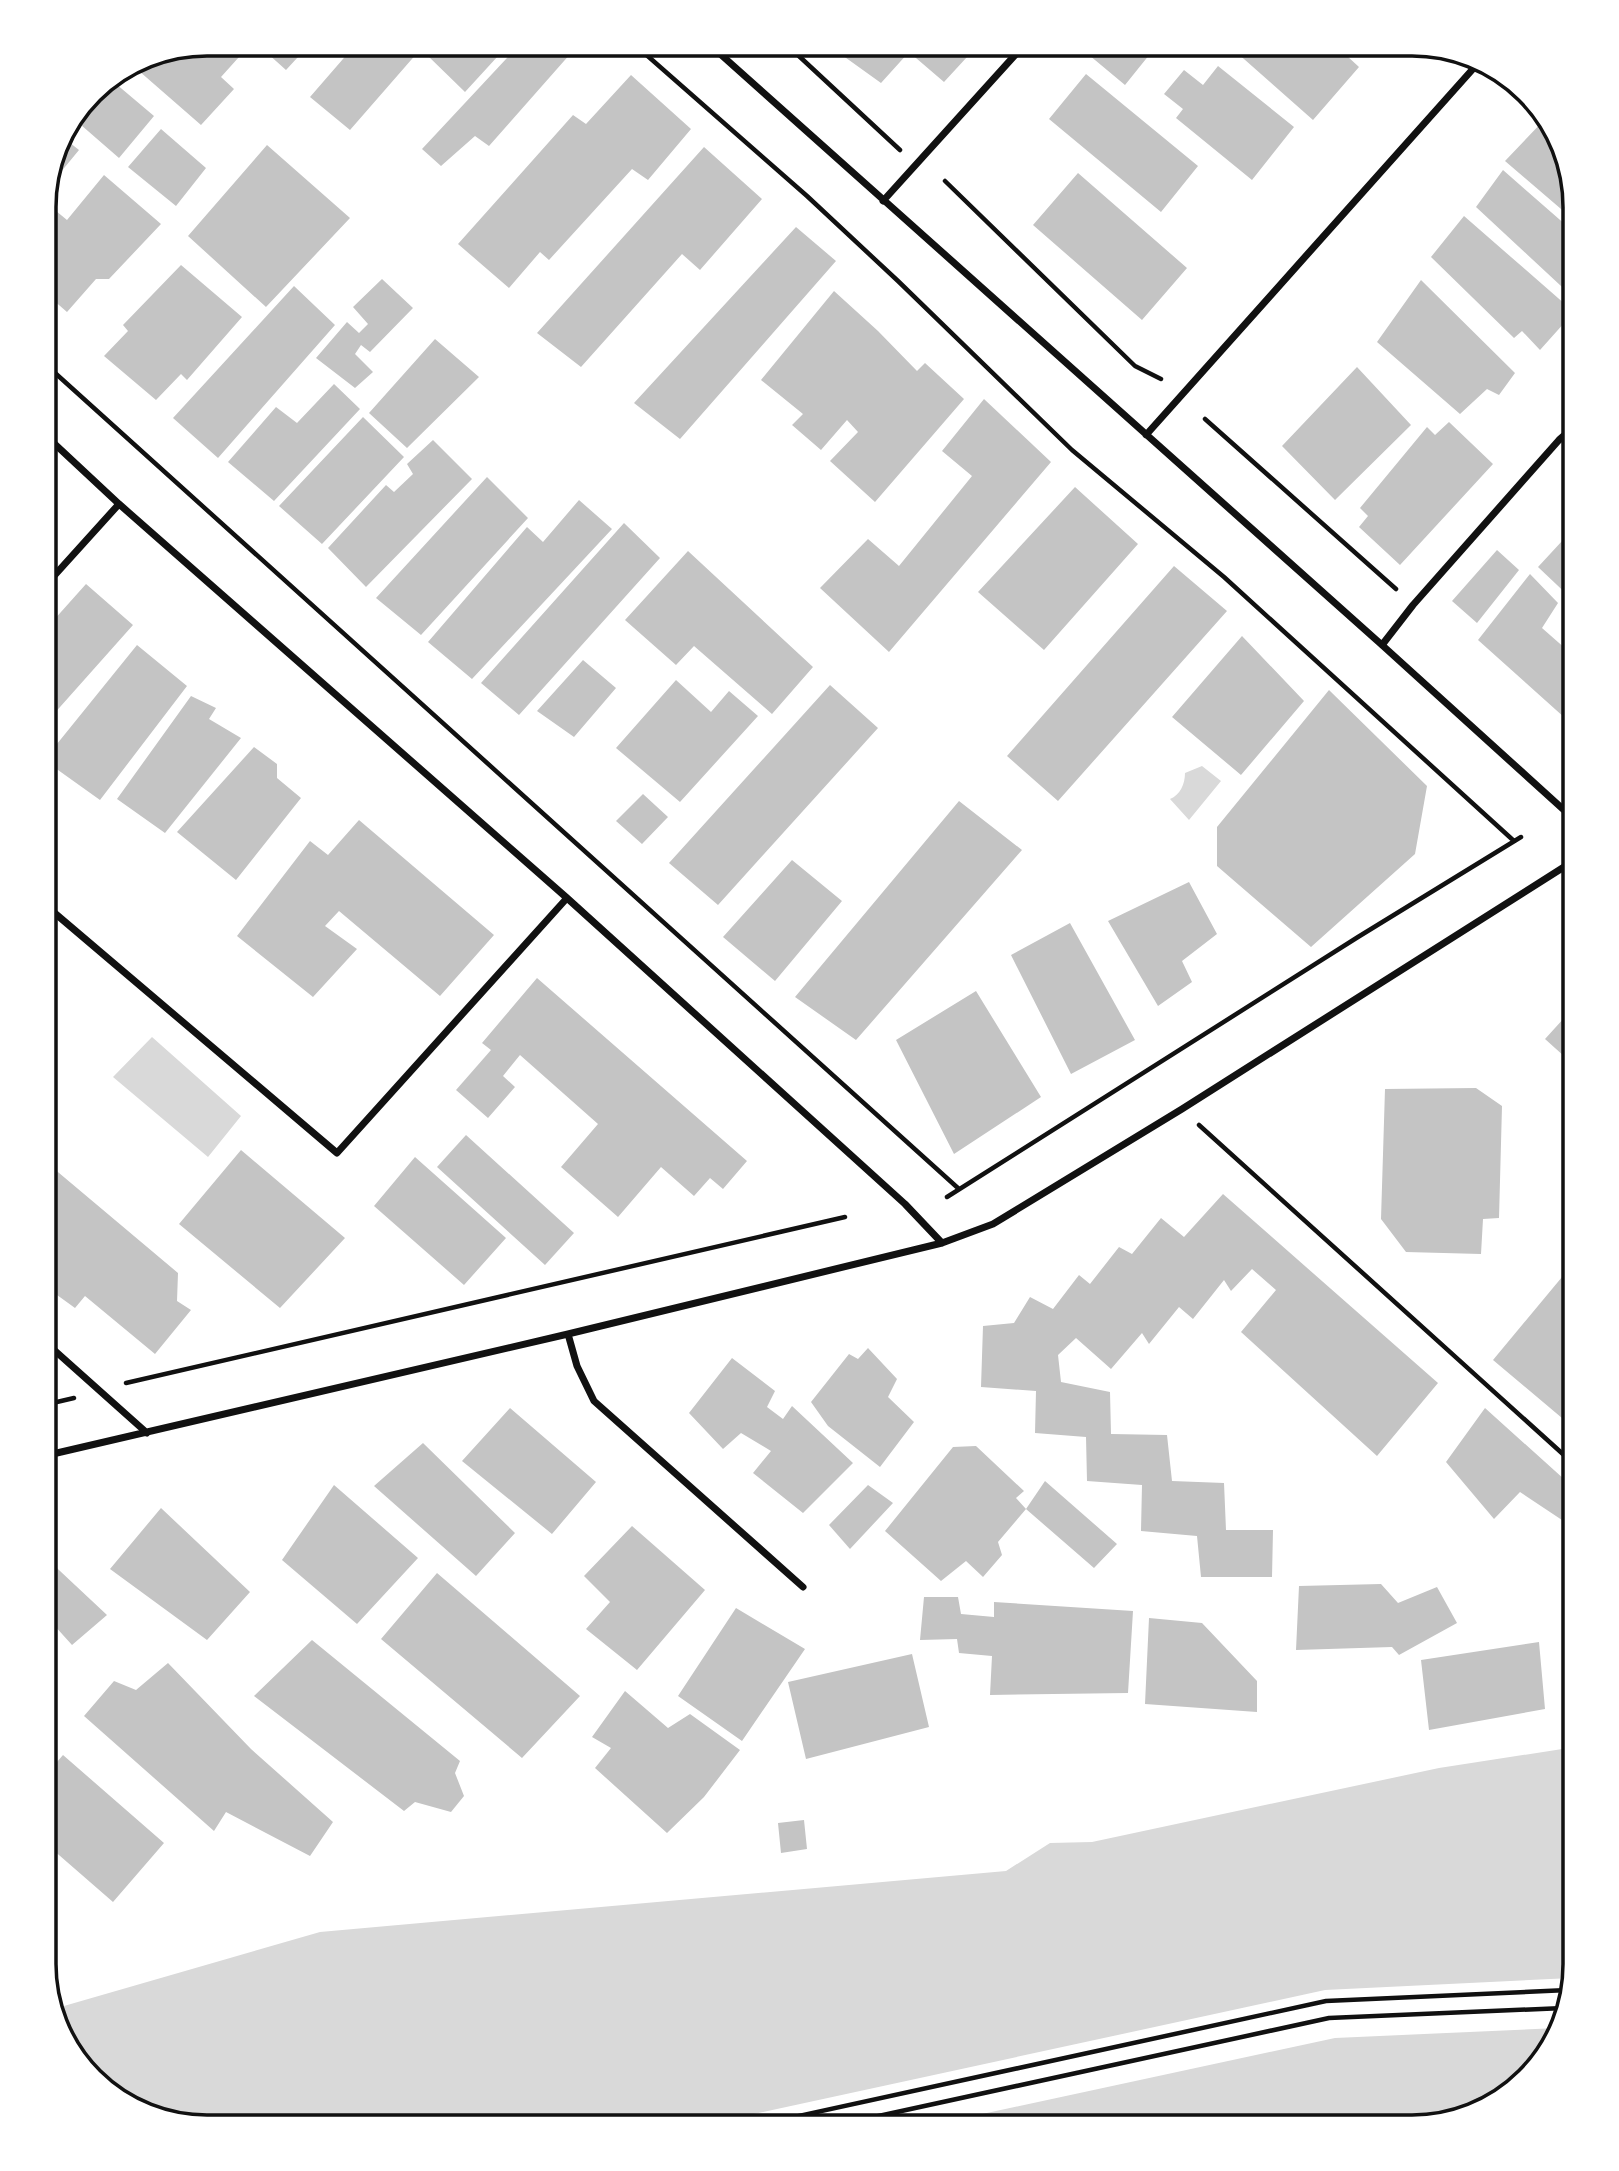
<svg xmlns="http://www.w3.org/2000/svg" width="1619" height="2171" font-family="Helvetica,sans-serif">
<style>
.water{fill:#d9d9d9}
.pier{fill:#fff}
.building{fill:#c4c4c4}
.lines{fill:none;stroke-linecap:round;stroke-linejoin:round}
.path{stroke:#111;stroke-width:4.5}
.minor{stroke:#111;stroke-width:7}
.rim{fill:none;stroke:#111;stroke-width:3.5}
</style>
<rect width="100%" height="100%" fill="#fff"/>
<path class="water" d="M 1202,766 L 1221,781 L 1189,820 L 1170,799 C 1180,795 1185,784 1185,773 Z
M 152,1037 L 241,1116 L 208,1157 L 113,1077 Z
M 1575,1747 L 1575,1965 L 1554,2045 L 1502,2100 L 1413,2127 L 206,2127 L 126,2106 L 71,2054 L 57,2008 L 320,1932 L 1006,1871 L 1050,1843 L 1092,1842 L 1439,1768 Z"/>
<path class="pier" d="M 1572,1978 L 1558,2028 L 1335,2038 L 922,2127 L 694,2127 L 1325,1990 Z"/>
<path class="building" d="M 207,44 L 223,44 L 239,57 L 221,77 L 234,89 L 201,125 L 131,64 L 145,56 Z
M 257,44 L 310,44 L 286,70 Z
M 356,44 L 425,44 L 350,130 L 310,97 Z
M 437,44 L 509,44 L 465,92 L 427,55 Z
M 520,44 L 579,44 L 489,146 L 475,136 L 441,166 L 422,149 Z
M 839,44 L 979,44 L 944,82 L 909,52 L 881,83 L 835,50 Z
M 1088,44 L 1158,44 L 1125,85 L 1083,50 Z
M 1227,44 L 1334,44 L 1359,67 L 1313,120 Z
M 1218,66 L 1294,127 L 1252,180 L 1176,118 L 1183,109 L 1164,94 L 1184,70 L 1203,85 Z
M 1086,74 L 1198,166 L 1161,212 L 1049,119 Z
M 631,75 L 691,129 L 648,180 L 632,169 L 549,260 L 540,252 L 509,288 L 458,244 L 573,115 L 586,124 Z
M 109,78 L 154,116 L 119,158 L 73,118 L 99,84 Z
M 1545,119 L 1550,124 L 1575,207 L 1575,221 L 1505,161 Z
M 161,129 L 206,168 L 176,206 L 128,167 Z
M 60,135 L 79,150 L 46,190 Z
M 267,145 L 350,218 L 266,307 L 188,236 Z
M 704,147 L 762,199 L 700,270 L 682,254 L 581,367 L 537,333 Z
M 1503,170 L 1575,233 L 1575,299 L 1476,207 Z
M 1078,173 L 1187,268 L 1142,320 L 1033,225 Z
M 104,175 L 161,224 L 109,279 L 96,279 L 67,312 L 44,292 L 44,201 L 67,220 Z
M 1464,216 L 1574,312 L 1540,350 L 1522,331 L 1514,338 L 1431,257 Z
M 796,227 L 836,261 L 680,439 L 634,403 Z
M 181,265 L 242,317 L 187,380 L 181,374 L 156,400 L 104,356 L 128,331 L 123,325 Z
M 382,279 L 413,308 L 370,352 L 361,345 L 355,354 L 373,372 L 355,388 L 316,358 L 347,322 L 359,333 L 368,324 L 353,307 Z
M 1421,280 L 1515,373 L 1499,395 L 1487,389 L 1460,414 L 1377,342 Z
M 294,286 L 335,325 L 218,458 L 173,418 Z
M 834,291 L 878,331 L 917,371 L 925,363 L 964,399 L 875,502 L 830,461 L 858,432 L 847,420 L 821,450 L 792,425 L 803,414 L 761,380 Z
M 435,339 L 479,377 L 407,448 L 369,413 Z
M 1357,367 L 1411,425 L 1335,500 L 1282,446 Z
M 334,384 L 360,409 L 274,501 L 228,462 L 276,407 L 297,423 Z
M 984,399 L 1051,462 L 889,652 L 820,588 L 868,539 L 899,566 L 972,476 L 942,451 Z
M 363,417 L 404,457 L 322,544 L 279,506 Z
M 1449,422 L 1493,464 L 1400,565 L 1359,527 L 1368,516 L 1360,508 L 1427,427 L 1435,435 Z
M 433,440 L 472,479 L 366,587 L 328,548 L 386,485 L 394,492 L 413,474 L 407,464 Z
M 487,477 L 528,518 L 421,635 L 376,598 Z
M 1075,487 L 1138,544 L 1044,650 L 978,592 Z
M 579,500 L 612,529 L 472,679 L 428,642 L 527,527 L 543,542 Z
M 624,523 L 660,558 L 519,715 L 481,683 Z
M 1575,527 L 1575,602 L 1538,567 Z
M 1497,550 L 1519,570 L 1477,623 L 1452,601 Z
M 688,551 L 813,667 L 772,714 L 694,646 L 676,665 L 625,620 Z
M 1174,566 L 1227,611 L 1058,801 L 1007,756 Z
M 1530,574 L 1558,603 L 1542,628 L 1575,657 L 1575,727 L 1478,640 Z
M 86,584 L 133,625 L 44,725 L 44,631 Z
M 1242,636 L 1304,701 L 1241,775 L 1172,717 Z
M 137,645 L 187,686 L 100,800 L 44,760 Z
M 583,660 L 616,688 L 574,737 L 537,711 Z
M 676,680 L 711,712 L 729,691 L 758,716 L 680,802 L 616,748 Z
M 830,685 L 878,728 L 718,905 L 669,863 Z
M 1329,690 L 1427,786 L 1415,854 L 1311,947 L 1217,866 L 1217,827 Z
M 191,696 L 216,708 L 209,719 L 241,738 L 165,833 L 117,799 Z
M 254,747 L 277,764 L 277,778 L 301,798 L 236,880 L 177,832 Z
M 643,794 L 668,817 L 642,844 L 616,821 Z
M 959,801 L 1022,850 L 856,1040 L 795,997 Z
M 359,820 L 494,935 L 440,996 L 339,911 L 325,926 L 357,949 L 313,997 L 237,936 L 310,841 L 328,855 Z
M 792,860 L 842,901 L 775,981 L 723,937 Z
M 1189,882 L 1217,934 L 1182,961 L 1192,982 L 1158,1006 L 1108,921 Z
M 1070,923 L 1135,1040 L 1071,1074 L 1011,955 Z
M 537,978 L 747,1161 L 723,1189 L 710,1178 L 694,1196 L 661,1167 L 618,1217 L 561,1167 L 598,1124 L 520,1055 L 503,1076 L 515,1087 L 488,1118 L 456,1090 L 491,1050 L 482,1043 Z
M 976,991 L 1041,1097 L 954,1154 L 896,1040 Z
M 1575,1006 L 1575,1066 L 1545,1039 Z
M 1476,1088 L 1502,1106 L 1499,1218 L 1483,1219 L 1481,1254 L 1406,1252 L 1381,1219 L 1385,1089 Z
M 466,1135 L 574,1233 L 545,1265 L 437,1167 Z
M 241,1150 L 345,1238 L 280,1308 L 179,1224 Z
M 415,1157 L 506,1238 L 464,1285 L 374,1206 Z
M 46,1162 L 178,1273 L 177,1301 L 191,1310 L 155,1354 L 85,1296 L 75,1308 L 46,1287 L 57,1273 L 44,1261 L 44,1166 Z
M 1223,1194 L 1438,1383 L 1377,1456 L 1241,1332 L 1276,1290 L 1252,1269 L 1231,1291 L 1224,1280 L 1193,1319 L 1179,1307 L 1149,1344 L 1142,1333 L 1111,1369 L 1076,1338 L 1058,1355 L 1061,1382 L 1110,1392 L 1111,1434 L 1167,1435 L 1172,1481 L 1224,1483 L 1226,1530 L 1273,1530 L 1272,1577 L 1201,1577 L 1197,1536 L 1141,1531 L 1142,1485 L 1087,1481 L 1086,1437 L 1035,1433 L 1036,1391 L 981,1387 L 983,1326 L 1014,1323 L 1030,1297 L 1053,1309 L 1079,1275 L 1090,1284 L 1119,1247 L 1132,1254 L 1161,1218 L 1184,1237 Z
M 1567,1271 L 1575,1279 L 1575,1429 L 1493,1360 Z
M 868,1348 L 897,1379 L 888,1397 L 914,1422 L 880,1467 L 828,1426 L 811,1402 L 849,1354 L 858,1359 Z
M 732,1358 L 775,1391 L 767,1407 L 783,1419 L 792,1406 L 853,1463 L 803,1513 L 753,1473 L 771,1451 L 741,1433 L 723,1449 L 689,1413 Z
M 510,1408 L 596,1482 L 552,1534 L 462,1461 Z
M 1485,1408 L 1575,1489 L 1575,1514 L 1568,1524 L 1520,1492 L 1494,1519 L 1446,1462 Z
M 423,1443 L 515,1533 L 476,1576 L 374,1486 Z
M 976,1446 L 1024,1491 L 1016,1498 L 1026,1509 L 998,1542 L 1002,1555 L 983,1577 L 966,1561 L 941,1581 L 885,1531 L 953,1447 Z
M 1045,1481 L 1117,1544 L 1094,1568 L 1026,1509 Z
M 334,1485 L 418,1558 L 357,1624 L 282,1560 Z
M 868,1485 L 893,1503 L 850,1549 L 829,1525 Z
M 161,1508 L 250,1592 L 207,1640 L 110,1569 Z
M 632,1526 L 705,1590 L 637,1670 L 586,1629 L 610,1602 L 584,1576 Z
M 44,1556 L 107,1615 L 72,1645 L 44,1614 Z
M 437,1573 L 580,1696 L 522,1758 L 381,1639 Z
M 1381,1584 L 1398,1603 L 1437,1587 L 1457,1623 L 1399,1655 L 1392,1647 L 1296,1650 L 1299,1586 Z
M 924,1597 L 958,1597 L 961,1614 L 994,1617 L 994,1602 L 1133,1611 L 1128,1693 L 990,1695 L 992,1656 L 959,1653 L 957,1639 L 920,1640 Z
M 736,1608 L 805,1649 L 742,1741 L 678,1696 Z
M 1149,1618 L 1202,1623 L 1257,1681 L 1257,1712 L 1145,1704 Z
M 312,1640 L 460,1761 L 455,1773 L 464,1796 L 451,1812 L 415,1802 L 404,1811 L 254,1696 Z
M 1539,1642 L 1545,1709 L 1429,1730 L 1421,1660 Z
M 912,1654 L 929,1727 L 806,1759 L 788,1682 Z
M 168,1663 L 251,1749 L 333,1822 L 310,1856 L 226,1812 L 214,1831 L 84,1716 L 114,1681 L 136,1690 Z
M 625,1691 L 668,1728 L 690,1714 L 740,1750 L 704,1797 L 667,1833 L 595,1768 L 611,1748 L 592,1737 Z
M 63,1755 L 164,1843 L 113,1902 L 44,1842 L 44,1777 Z
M 804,1820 L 807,1849 L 781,1853 L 778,1823 Z"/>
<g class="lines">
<path class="path" d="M 634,44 L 807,196 L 898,281 L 1072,450 L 1224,577 L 1514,841
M 786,44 L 900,150
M 945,181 L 1135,366 L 1161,379
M 44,363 L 959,1189
M 1205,419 L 1396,589
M 1199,1125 L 1575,1465
M 947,1197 L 1358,937 L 1521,837
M 126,1383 L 845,1217
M 44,1405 L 74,1398
M 748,2127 L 1326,2001 L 1568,1990
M 828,2127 L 1329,2018 L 1564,2008"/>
<path class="minor" d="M 709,44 L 1382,645 L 1575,820
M 883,201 L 1025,44
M 44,434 L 119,504 L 567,898 L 905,1204 L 942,1243
M 1146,435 L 1480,61
M 44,587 L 119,504
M 1382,645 L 1413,605 L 1559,440 L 1575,426
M 44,904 L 337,1153 L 567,898
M 568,1334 L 577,1366 L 594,1401 L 803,1587
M 44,1341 L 147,1433
M 44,1456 L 568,1334 L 942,1243 L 993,1224 L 1182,1109 L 1575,860"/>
</g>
<path d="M0 0H1619V2171H0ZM207 56H1412A151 151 0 0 1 1563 207V1964A151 151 0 0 1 1412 2115H207A151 151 0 0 1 56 1964V207A151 151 0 0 1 207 56Z" fill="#fff" fill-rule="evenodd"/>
<path class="rim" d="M207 56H1412A151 151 0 0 1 1563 207V1964A151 151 0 0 1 1412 2115H207A151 151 0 0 1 56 1964V207A151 151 0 0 1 207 56Z"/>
</svg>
